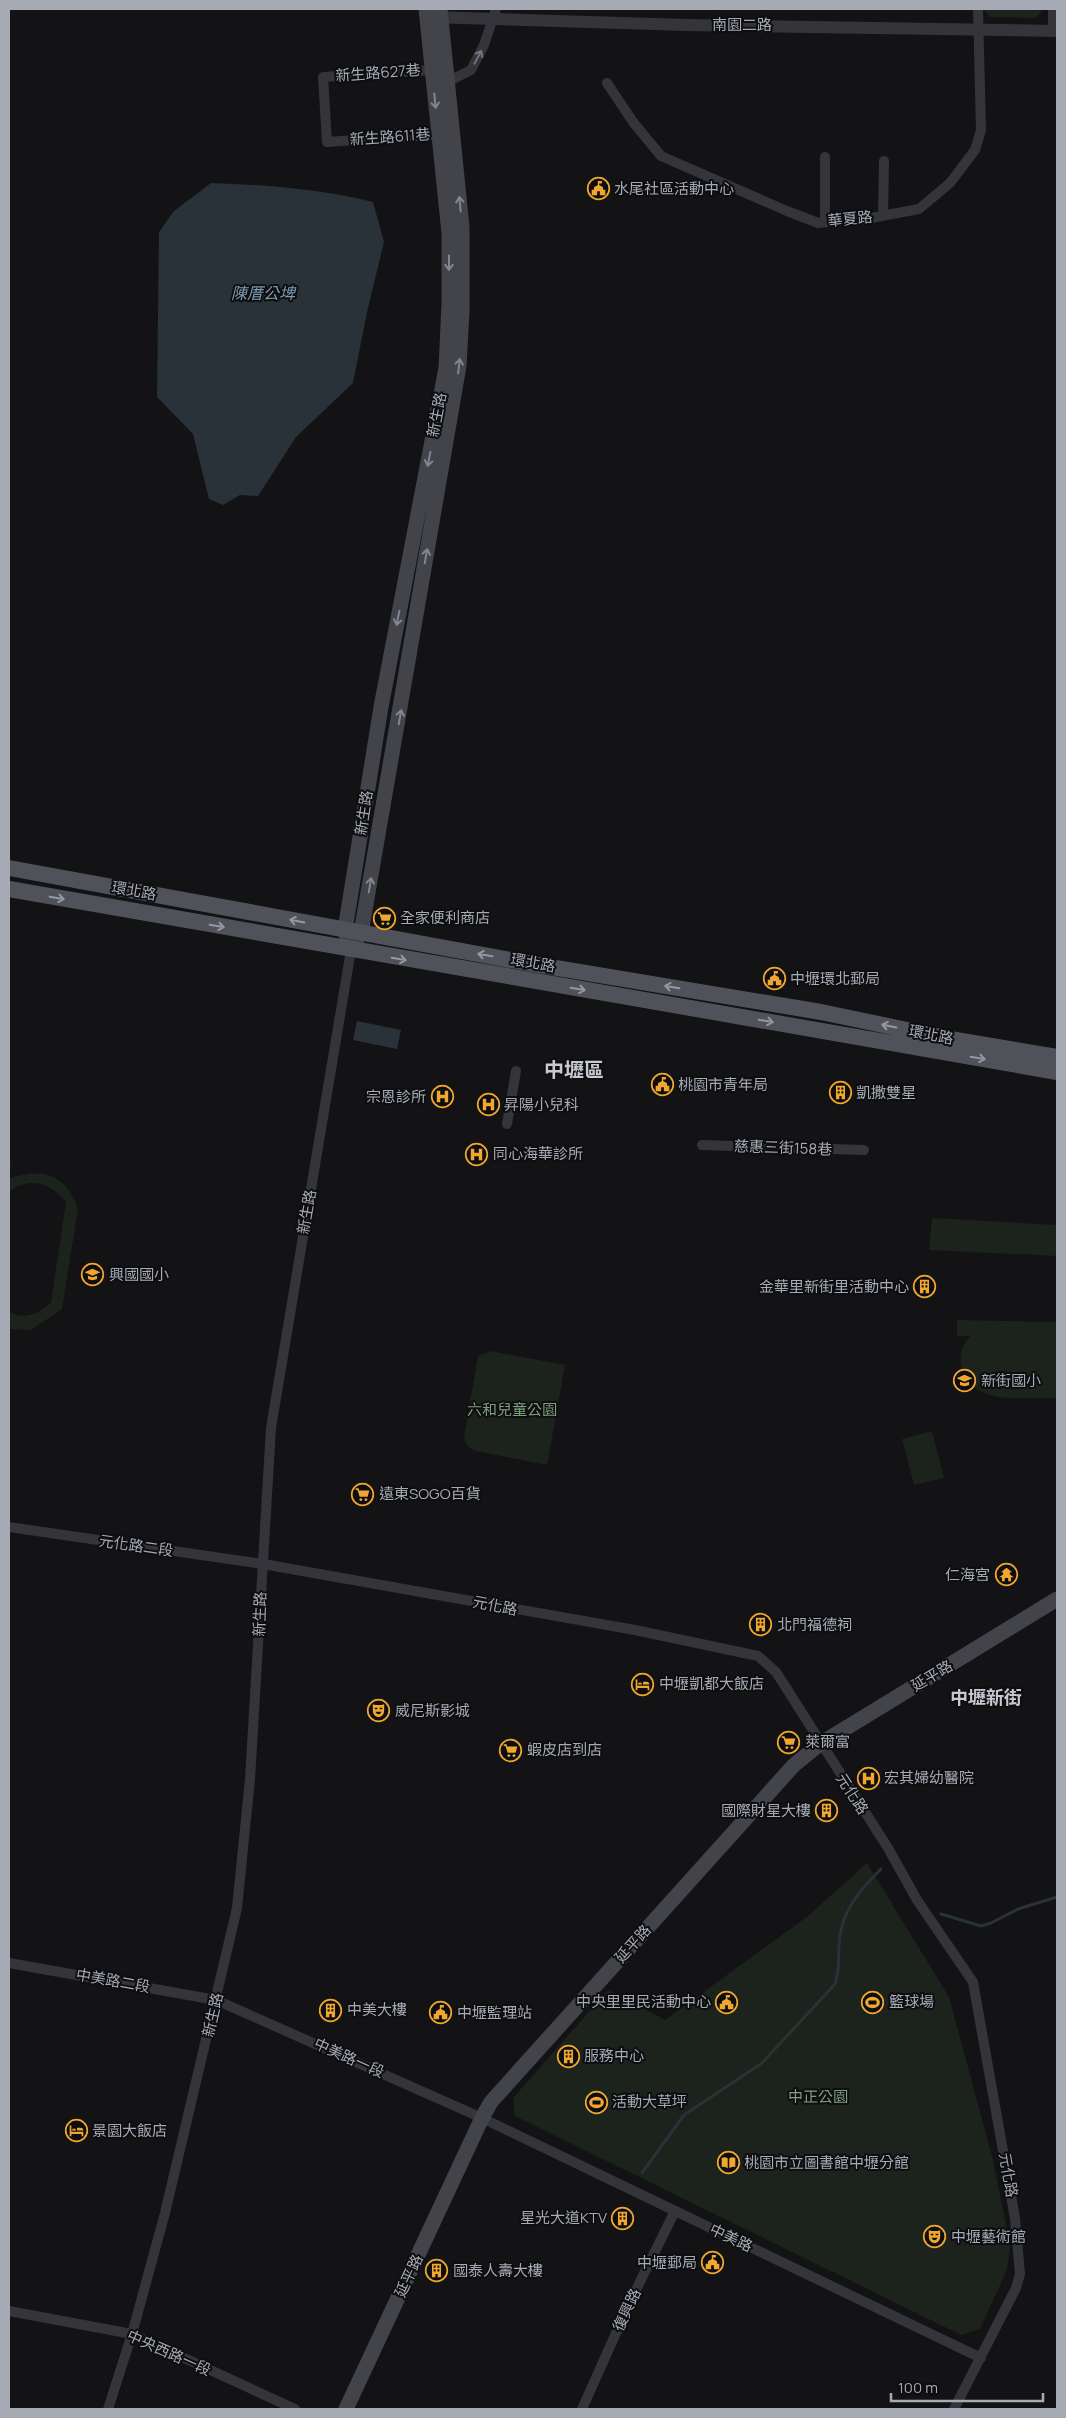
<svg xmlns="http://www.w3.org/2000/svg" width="1066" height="2418" font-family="Manrope,'Noto Sans TC',sans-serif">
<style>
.green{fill:#1b231c}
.water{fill:#293238}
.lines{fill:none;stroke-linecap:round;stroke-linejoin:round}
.stream{stroke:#293238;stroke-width:3}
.minor{stroke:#34353a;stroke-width:10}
.tertiary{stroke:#34353a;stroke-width:12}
.secondary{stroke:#42444a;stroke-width:15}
.primary{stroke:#505259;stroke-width:16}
.oneway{stroke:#72757e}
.oneway2{stroke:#828690}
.oneway3{stroke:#9498a3}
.labels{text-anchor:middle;stroke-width:4;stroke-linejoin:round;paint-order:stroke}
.street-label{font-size:15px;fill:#a5aab5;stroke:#0e0e10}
.poi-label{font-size:15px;fill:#a5aab5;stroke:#0e0e10;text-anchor:start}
.park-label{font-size:15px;fill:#7ca07c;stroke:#0e0e10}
.water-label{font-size:16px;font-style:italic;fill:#7b9ab1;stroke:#0e0e10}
.quarter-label{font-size:18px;font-weight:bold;fill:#c6c9d1;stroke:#0e0e10}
.district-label{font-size:20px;font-weight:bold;fill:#c6c9d1;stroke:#0e0e10}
</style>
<rect width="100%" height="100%" fill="#131315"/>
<path class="green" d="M 983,9 L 1041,9 L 1041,12 L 1035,18 L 990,17 Z
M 9,1159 L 11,1160 L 9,1179 C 42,1167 66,1174 78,1209 L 62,1309 L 31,1330 L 9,1329 L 9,1312 C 24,1320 40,1314 51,1302 L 66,1202 C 49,1182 32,1177 9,1191 Z
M 932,1218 L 1057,1225 L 1057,1256 L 929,1250 Z
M 957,1320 L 1057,1322 L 1057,1398 C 1027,1397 977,1407 963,1372 C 958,1359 961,1347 970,1336 L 957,1336 Z
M 490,1351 L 565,1365 L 547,1465 L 476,1451 C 469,1449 466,1444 464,1438 L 478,1356 Z
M 932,1431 L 944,1478 L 914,1485 L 902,1439 Z
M 867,1863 L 949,1997 L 993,2160 L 1010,2245 L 1007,2270 L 980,2329 L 961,2335 L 515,2116 L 513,2098 L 608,1990 L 665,2020 L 808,1916 Z"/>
<path class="water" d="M 211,183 C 266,185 319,189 373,202 L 384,242 L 367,312 L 353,383 L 296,437 L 258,496 L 240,495 L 223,505 L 209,499 L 193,434 L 157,397 L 159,232 L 174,211 Z
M 357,1021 L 401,1030 L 397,1049 L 353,1040 Z"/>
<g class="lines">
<path class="stream" d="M 941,1914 L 981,1926 L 991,1923 L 1018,1909 L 1057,1897
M 642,2173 L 684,2115 L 762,2063 L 835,1984 C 840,1970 838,1959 839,1945 C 840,1913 859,1891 881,1869"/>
<path class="minor" d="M 1053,9 L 1053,31
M 432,70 L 323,77 L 327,142 L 445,134
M 447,82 L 471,70 L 484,45 L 496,9
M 607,83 L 633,122 L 661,156 L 787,211 L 818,223 L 871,218 L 919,209 L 950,183 L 975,150 L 981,130 L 978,9
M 825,157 L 825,222
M 883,216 L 884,161
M 507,1124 L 516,1071
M 702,1145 L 864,1150
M 9,1527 L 263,1564 L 635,1630 L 758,1656 L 776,1672 L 888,1848 L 917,1900 L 973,1982 L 1015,2218 L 1020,2274 L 1016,2288 L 954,2409
M 9,1963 L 216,2000 L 482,2118 L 981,2358
M 9,2311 L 132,2334 L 295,2409
M 108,2409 L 132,2334 L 165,2213 L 237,1908 L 250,1779 L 271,1428 L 351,950
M 582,2409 L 629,2304 L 675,2211"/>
<path class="tertiary" d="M 432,17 L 686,25 L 1057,31"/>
<path class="secondary" d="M 348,942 L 345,930 L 381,707 L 446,368 L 449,304 L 449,233 L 426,9
M 355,943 L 361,933 L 459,366 L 462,311 L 462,227 L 440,9
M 346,2409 L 482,2118 L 491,2102 L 794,1765 L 820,1744 L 1057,1599"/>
<path class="primary" d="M 9,868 L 533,964 L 821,1012 L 950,1039 L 1057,1057
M 9,889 L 1057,1072"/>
</g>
<defs><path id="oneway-shaft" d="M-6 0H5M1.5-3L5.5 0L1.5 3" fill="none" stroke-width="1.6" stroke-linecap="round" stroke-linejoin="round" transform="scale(1.25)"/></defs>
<use class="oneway" href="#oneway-shaft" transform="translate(478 57) rotate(-62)"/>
<g class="oneway2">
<use href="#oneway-shaft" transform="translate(435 101) rotate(84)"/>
<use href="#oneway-shaft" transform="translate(460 204) rotate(-95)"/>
<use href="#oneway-shaft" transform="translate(449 263) rotate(90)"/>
<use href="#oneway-shaft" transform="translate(459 366) rotate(-83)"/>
<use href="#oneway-shaft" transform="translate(429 459) rotate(101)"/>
<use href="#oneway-shaft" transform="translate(426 556) rotate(-80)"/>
<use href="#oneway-shaft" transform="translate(398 618) rotate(101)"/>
<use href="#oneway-shaft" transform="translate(400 717) rotate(-80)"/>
<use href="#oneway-shaft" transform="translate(370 885) rotate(-80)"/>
</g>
<g class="oneway3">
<use href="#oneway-shaft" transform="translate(57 898) rotate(10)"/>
<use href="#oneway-shaft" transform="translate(297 921) rotate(-169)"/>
<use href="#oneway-shaft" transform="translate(217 926) rotate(10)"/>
<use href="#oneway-shaft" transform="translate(485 955) rotate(-170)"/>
<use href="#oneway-shaft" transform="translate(399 959) rotate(10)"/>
<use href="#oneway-shaft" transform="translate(672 987) rotate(-170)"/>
<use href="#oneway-shaft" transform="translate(578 989) rotate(10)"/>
<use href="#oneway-shaft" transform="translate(766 1021) rotate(10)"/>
<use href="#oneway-shaft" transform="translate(889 1026) rotate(-168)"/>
<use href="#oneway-shaft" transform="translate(978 1058) rotate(10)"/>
</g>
<defs>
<symbol id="civic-ring" viewBox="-11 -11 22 22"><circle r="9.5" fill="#0e0e10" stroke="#f1a72f" stroke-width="1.5"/><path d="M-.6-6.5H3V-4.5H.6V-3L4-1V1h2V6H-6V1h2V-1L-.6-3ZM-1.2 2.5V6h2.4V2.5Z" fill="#f1a72f"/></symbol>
<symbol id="supermarket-ring" viewBox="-11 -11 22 22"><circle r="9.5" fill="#0e0e10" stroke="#f1a72f" stroke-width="1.5"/><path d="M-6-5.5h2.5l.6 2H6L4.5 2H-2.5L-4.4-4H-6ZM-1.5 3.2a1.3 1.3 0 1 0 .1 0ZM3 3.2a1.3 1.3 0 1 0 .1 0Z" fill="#f1a72f"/></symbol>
<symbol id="building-ring" viewBox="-11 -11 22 22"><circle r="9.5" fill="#0e0e10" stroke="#f1a72f" stroke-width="1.5"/><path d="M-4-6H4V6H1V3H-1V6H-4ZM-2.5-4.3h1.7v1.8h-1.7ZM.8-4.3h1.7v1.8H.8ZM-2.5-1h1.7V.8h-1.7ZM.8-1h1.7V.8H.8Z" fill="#f1a72f"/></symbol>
<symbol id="hospital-ring" viewBox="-11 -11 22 22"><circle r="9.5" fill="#0e0e10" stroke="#f1a72f" stroke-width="1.5"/><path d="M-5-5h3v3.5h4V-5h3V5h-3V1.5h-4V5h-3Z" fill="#f1a72f"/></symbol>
<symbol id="school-ring" viewBox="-11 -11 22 22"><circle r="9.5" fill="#0e0e10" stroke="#f1a72f" stroke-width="1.5"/><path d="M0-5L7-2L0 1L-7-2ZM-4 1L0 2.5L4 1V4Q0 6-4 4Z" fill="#f1a72f"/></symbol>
<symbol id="temple-ring" viewBox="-11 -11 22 22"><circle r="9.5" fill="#0e0e10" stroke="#f1a72f" stroke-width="1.5"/><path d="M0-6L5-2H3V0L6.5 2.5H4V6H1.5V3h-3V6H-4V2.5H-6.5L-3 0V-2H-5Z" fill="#f1a72f"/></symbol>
<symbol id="hotel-ring" viewBox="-11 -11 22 22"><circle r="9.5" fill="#0e0e10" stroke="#f1a72f" stroke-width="1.5"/><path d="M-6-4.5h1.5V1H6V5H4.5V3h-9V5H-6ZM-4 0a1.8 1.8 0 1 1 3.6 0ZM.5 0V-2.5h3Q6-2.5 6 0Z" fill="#f1a72f"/></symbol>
<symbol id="theatre-ring" viewBox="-11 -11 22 22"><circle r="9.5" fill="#0e0e10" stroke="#f1a72f" stroke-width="1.5"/><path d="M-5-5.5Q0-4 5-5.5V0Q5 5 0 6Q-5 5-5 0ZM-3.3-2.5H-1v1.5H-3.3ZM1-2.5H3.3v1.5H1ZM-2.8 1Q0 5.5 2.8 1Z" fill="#f1a72f"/></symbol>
<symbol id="stadium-ring" viewBox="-11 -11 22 22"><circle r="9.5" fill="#0e0e10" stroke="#f1a72f" stroke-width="1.5"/><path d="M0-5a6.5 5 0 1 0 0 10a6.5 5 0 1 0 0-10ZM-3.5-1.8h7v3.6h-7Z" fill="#f1a72f"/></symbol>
<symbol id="library-ring" viewBox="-11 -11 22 22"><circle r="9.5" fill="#0e0e10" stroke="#f1a72f" stroke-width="1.5"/><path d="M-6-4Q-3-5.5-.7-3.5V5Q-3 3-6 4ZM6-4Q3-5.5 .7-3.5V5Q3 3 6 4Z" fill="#f1a72f"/></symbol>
</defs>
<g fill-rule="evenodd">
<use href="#civic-ring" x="586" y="176" width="25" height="25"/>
<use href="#supermarket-ring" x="372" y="906" width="25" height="25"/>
<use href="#civic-ring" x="762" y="966" width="25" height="25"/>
<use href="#civic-ring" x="650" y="1072" width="25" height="25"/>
<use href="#building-ring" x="828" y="1080" width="25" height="25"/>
<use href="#hospital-ring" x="430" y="1084" width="25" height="25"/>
<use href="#hospital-ring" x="476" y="1092" width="25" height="25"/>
<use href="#hospital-ring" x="464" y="1142" width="25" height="25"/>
<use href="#school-ring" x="80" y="1262" width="25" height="25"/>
<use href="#building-ring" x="912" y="1274" width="25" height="25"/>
<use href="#school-ring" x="952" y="1368" width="25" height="25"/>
<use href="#supermarket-ring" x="350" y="1482" width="25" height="25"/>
<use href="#temple-ring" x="994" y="1562" width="25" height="25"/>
<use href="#building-ring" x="748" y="1612" width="25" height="25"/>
<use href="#hotel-ring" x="630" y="1672" width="25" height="25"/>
<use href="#theatre-ring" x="366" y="1698" width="25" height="25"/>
<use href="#supermarket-ring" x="776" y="1730" width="25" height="25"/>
<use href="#supermarket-ring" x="498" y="1738" width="25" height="25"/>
<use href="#hospital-ring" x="856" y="1766" width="25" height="25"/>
<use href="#building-ring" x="814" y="1798" width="25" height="25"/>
<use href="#civic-ring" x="714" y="1990" width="25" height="25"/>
<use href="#stadium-ring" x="860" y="1990" width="25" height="25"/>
<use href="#building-ring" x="318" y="1998" width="25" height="25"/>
<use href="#civic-ring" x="428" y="2000" width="25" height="25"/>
<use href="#building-ring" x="556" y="2044" width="25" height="25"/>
<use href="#stadium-ring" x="584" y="2090" width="25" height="25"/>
<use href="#hotel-ring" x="64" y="2118" width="25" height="25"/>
<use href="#library-ring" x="716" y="2150" width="25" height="25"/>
<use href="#building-ring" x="610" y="2206" width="25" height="25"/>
<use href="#theatre-ring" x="922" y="2224" width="25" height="25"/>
<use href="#civic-ring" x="700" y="2250" width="25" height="25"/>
<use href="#building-ring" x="424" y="2258" width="25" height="25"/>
</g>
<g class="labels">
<g class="street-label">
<text x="742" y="30">南園二路</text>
<text transform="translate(378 73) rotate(-4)" y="5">新生路627巷</text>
<text transform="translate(390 137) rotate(-4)" y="5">新生路611巷</text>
<text transform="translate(850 219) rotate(-6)" y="5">華夏路</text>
<text transform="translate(437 415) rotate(-79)" y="5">新生路</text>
<text transform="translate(364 813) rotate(-81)" y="5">新生路</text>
<text transform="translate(134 891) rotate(10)" y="5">環北路</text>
<text transform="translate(533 963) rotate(10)" y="5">環北路</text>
<text transform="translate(931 1035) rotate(11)" y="5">環北路</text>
<text transform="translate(783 1148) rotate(2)" y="5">慈惠三街158巷</text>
<text transform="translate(307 1212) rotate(-80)" y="5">新生路</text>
<text transform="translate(136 1546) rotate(8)" y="5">元化路二段</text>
<text transform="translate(495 1606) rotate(11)" y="5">元化路</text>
<text transform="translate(260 1614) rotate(-88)" y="5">新生路</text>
<text transform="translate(932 1676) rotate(-31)" y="5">延平路</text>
<text transform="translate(852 1794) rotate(57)" y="5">元化路</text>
<text transform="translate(633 1944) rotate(-48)" y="5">延平路</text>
<text transform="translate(113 1981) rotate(10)" y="5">中美路二段</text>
<text transform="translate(213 2015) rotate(-77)" y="5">新生路</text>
<text transform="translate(349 2058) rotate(24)" y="5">中美路一段</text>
<text transform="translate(1008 2175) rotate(80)" y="5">元化路</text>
<text transform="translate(731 2238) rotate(25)" y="5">中美路</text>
<text transform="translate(409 2276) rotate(-65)" y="5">延平路</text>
<text transform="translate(627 2310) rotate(-65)" y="5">復興路</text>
<text transform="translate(169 2353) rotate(24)" y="5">中央西路一段</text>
</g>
<g class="poi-label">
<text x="614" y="194">水尾社區活動中心</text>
<text x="400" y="923">全家便利商店</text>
<text x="790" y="984">中壢環北郵局</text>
<text x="678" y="1090">桃園市青年局</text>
<text x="856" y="1098">凱撒雙星</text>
<text x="426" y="1102" text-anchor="end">宗恩診所</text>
<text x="504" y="1110">昇陽小兒科</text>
<text x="493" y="1159">同心海華診所</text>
<text x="109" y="1280">興國國小</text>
<text x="909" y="1292" text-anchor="end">金華里新街里活動中心</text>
<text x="981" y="1386">新街國小</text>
<text x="379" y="1499">遠東SOGO百貨</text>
<text x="990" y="1580" text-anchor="end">仁海宮</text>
<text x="777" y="1630">北門福德祠</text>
<text x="659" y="1689">中壢凱都大飯店</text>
<text x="395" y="1716">威尼斯影城</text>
<text x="805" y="1747">萊爾富</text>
<text x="527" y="1755">蝦皮店到店</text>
<text x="884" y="1783">宏其婦幼醫院</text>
<text x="811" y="1816" text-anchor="end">國際財星大樓</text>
<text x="711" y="2007" text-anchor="end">中央里里民活動中心</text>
<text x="889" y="2007">籃球場</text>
<text x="347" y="2015">中美大樓</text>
<text x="457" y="2018">中壢監理站</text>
<text x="584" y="2061">服務中心</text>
<text x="612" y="2107">活動大草坪</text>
<text x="92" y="2136">景園大飯店</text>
<text x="744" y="2168">桃園市立圖書館中壢分館</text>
<text x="607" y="2223" text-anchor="end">星光大道KTV</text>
<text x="951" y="2242">中壢藝術館</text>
<text x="697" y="2268" text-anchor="end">中壢郵局</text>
<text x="453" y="2276">國泰人壽大樓</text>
</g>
<g class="park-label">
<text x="512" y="1415">六和兒童公園</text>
<text x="818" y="2102">中正公園</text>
</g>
<g class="water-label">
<text x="263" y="299">陳厝公埤</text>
</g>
<g class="quarter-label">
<text x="986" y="1704">中壢新街</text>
</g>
<g class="district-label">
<text x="574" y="1077">中壢區</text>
</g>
</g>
<rect width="1066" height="2418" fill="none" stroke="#a5aab5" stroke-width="20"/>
<path d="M891 2393v8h152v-8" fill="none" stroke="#a5aab5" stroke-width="2.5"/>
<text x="898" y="2393" font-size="15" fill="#a5aab5" stroke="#0e0e10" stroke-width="4" paint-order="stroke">100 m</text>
</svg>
